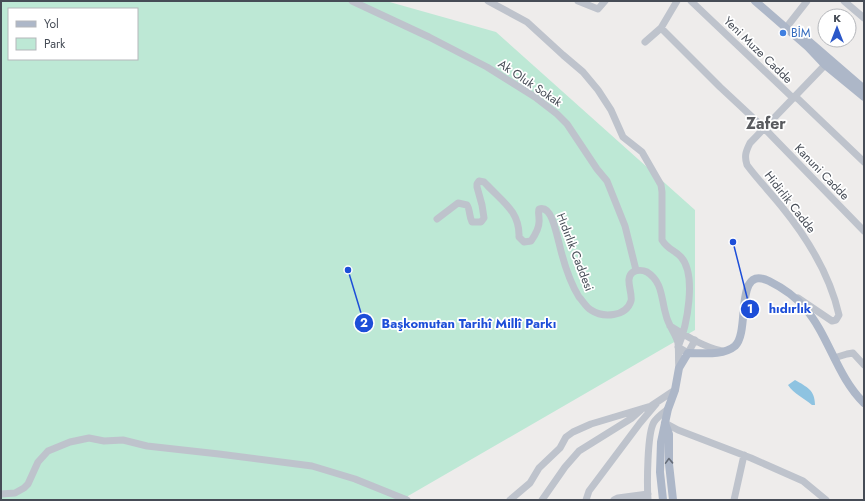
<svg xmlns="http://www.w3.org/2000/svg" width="865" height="501" font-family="Jost,sans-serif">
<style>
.green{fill:#bde8d5;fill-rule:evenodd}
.water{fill:#8ec3e1}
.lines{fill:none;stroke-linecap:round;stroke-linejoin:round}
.minor{stroke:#bec3cc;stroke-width:7}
.major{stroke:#adb7c8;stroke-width:8}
.oneway{stroke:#656c78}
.shop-dot{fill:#3f7fe0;stroke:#fff;stroke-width:1.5}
.labels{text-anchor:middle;stroke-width:3.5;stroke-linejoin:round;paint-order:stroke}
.shop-label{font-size:12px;fill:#366cbe;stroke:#fff;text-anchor:start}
.street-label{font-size:12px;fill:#464c56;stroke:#fff}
.district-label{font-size:16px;font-weight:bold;fill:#595b5f;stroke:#fff}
.leader{fill:none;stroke:#1d4ed8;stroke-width:1.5}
.callout-dot{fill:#1d4ed8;stroke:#fff;stroke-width:1.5}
.mark-label{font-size:12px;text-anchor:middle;font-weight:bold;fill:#fff}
.callout-label{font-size:13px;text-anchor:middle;font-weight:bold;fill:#1d4ed8;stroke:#fff;stroke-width:3.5;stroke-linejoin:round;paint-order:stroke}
</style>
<rect width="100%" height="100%" fill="#eeeceb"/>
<path class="green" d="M 1,1 L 386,1 L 496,32 L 695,210 L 695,330 L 408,496 L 406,500 L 1,500 ZM 9,9 L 137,9 L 137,59 L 9,59 Z"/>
<path class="water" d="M 795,380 C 807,387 815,390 815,405 L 812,405 C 804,398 794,394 788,385 Z"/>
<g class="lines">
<path class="minor" d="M 352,1 L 429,37 L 487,67 L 535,97 L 557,114 L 567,124 L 597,169 L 607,181 L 625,226 L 636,270
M 488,1 L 527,22 L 563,55 L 583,72 L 598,90 L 611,110 L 623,137 L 642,152 L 661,185 L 662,192 L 662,240 C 668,250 675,250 681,257 C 697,275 687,326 678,347 L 688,353 L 695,340
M 578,1 L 598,9 L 605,1
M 691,1 L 793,98
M 844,1 L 864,18
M 789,24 L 807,1
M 661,28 L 720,87 L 764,128 L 864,231
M 645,42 L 661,28 L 677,1
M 795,96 L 864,162
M 437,219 L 458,203 L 467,205 C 470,209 469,216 472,222 L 481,222 L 484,218 L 482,205 L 477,187 L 477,184 L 479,181 L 484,182 L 487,185 C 503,202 520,212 519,237 L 524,242 L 531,241 C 536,234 540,227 539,219 C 539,214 538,213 539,209 C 546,207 550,214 552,219 C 555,226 557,235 559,243 C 563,260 569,281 579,297 C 583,301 586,307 591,310 C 603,318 626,317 631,301 C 633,293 624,278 633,272 C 637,270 643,270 647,272 C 663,282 661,299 666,315 C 668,325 676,334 678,343 C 679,351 678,360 679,368
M 798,298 L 832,321 L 836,320 L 839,315 C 830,275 808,239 782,207 C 771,193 758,180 747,165 C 744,156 746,151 750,143 L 825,65
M 670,326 C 686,336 704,347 722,351
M 834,358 L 847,354 L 853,353 L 864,365
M 665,423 L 678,430 L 751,458 L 803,481 L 826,500
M 1,494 L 15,493 L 24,488 L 28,484 L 38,462 L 48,451 L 70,442 L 89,438 L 104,441 L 123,440 L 147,446 L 219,454 L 312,466 L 355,479 L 407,500
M 510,500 L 530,483 L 539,468 L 560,448 L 566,437 L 573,432 L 591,424 L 651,406 L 675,390
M 542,500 L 565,467 L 579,451 L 632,418 L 641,410
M 586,500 L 589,491 L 640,423 L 656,404
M 614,500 L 618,498 L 648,494
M 648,500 C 647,485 647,433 654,422 C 658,416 663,413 668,409
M 734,500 L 744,455"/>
<path class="major" d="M 755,1 L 808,47 L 825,65 L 864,97
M 804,37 L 864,89
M 665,423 L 669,434 L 669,464 L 673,500
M 663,500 L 660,472 L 661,442 L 668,409 L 675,390 L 679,368 L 688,353 C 703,353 723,356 735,346 C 751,331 733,264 769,281 C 783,288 795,296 805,308 C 829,336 837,377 864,403"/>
</g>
<defs><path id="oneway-chevron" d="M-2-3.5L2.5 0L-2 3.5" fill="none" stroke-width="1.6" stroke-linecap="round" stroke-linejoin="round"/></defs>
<use class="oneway" href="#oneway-chevron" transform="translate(669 461) rotate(-92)"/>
<circle class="shop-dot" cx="783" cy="33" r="4"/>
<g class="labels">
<g class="shop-label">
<text x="791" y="37">BİM</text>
</g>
<g class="street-label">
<text transform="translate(758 50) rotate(44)" y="4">Yeni Muze Cadde</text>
<text transform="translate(530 83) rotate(34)" y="4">Ak Oluk Sokak</text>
<text transform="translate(822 172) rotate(46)" y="4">Kanuni Cadde</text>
<text transform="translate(790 202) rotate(52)" y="4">Hidirlik Cadde</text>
<text transform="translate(575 252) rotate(69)" y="4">Hıdırlık Caddesi</text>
</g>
<g class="district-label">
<text x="766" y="129">Zafer</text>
</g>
</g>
<path class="leader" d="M733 242L750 309M348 270L364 323"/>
<g class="callout-dot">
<circle cx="733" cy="242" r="4"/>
<circle cx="348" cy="270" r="4"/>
<circle cx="750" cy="309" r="10"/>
<circle cx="364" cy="323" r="10"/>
</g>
<g class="mark-label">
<text x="750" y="313">1</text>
<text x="364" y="327">2</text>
</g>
<g class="callout-label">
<text x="790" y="313">hıdırlık</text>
<text x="469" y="328">Başkomutan Tarihî Millî Parkı</text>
</g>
<rect width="865" height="501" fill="none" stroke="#464c56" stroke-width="4"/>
<rect x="8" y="8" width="130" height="52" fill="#ffffff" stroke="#b5b7bb"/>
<rect x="16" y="21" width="20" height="6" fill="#adb7c8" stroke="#b5b7bb"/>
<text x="44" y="28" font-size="12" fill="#464c56">Yol</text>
<rect x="16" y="38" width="20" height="12" fill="#bde8d5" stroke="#b5b7bb"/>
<text x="44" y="48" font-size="12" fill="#464c56">Park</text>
<g transform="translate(837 28)"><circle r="19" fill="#ffffff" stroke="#b5b7bb"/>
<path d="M0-3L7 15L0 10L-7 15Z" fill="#2b57c8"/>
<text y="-6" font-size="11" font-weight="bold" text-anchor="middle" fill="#464c56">K</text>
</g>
</svg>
